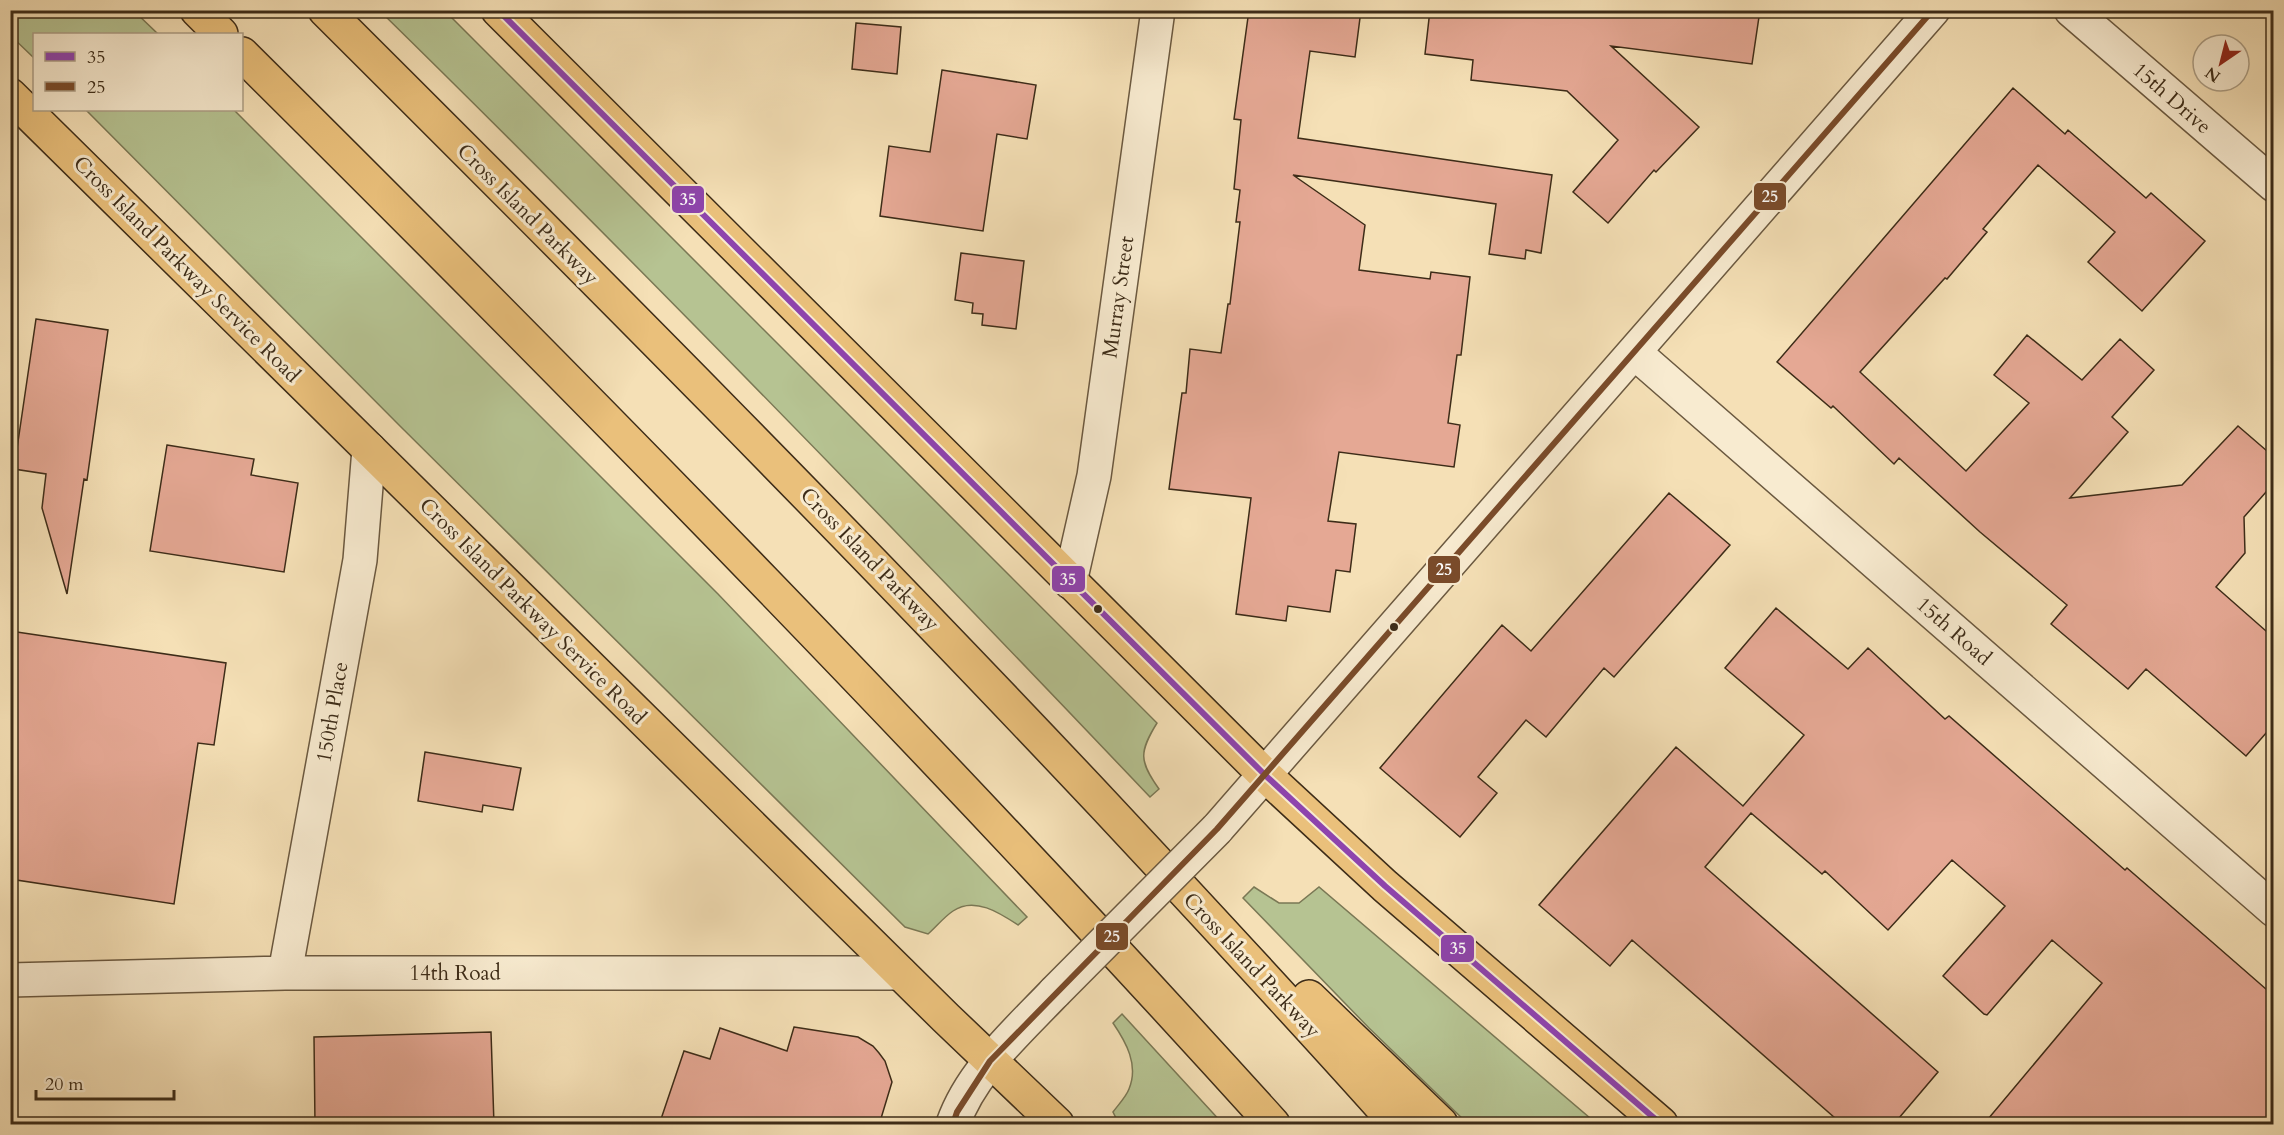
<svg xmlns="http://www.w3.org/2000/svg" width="2284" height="1135" font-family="Cardo,serif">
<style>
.green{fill:#b6c392;stroke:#7a7855;stroke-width:1.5}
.building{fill:#e5a894;stroke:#3d2c18;stroke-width:1.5}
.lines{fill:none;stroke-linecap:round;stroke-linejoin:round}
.minor-casing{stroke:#6b5940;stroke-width:36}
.major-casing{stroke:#3d2c18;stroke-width:36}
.highway-casing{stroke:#3d2c18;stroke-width:36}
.minor{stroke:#f8ebd0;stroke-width:33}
.major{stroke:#eac07b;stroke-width:33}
.highway{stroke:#eac07b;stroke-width:33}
.minor-bridge-casing{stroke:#6b5940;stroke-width:36;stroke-linecap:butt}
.minor-bridge{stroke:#f8ebd0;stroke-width:33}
.bus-1-casing{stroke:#f8ebd0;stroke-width:10}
.bus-2-casing{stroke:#f8ebd0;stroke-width:10}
.bus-1{stroke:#8e44ad;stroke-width:6}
.bus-2{stroke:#7a4b2a;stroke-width:6}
.bus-dot{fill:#3d2c18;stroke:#f8ebd0;stroke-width:2}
.labels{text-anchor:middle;stroke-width:6;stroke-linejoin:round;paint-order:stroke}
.street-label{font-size:21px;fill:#3d2c18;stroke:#f8ebd0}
.line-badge{stroke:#f8ebd0;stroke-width:2}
.badge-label{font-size:16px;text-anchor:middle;font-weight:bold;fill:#fff}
</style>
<rect width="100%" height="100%" fill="#f5e0b6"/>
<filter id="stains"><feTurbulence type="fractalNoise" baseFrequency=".00333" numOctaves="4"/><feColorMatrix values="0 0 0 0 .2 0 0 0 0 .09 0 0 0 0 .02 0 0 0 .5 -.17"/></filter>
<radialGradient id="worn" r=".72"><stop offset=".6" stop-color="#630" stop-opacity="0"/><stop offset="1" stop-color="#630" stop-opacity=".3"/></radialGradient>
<path class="green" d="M 10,11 L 134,11 L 158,34 L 34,34 L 34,58 L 11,36 Z
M 380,11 L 445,11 L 1157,723 C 1139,752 1139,761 1159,789 L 1150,797 C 897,531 642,268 380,11 Z
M 86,110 L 234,110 L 718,594 L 1027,917 L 1018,925 C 1000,913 974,896 953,911 C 944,917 936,927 928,934 L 905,927 L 400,426 Z
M 1254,887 L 1279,903 L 1299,903 L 1319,887 L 1597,1124 L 1468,1124 L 1369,1028 L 1243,898 Z
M 1122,1014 L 1223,1124 L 1119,1124 L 1113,1112 C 1118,1105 1126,1097 1129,1089 C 1139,1065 1126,1042 1113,1023 Z"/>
<path class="building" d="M 1249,10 L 1361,10 L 1355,57 L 1310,51 L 1298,138 L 1552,175 L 1541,253 L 1526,250 L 1525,259 L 1489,254 L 1496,204 L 1293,175 L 1365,225 L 1359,270 L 1430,279 L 1431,272 L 1470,277 L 1461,355 L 1457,355 L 1448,423 L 1460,425 L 1454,467 L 1339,452 L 1328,521 L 1356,524 L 1350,572 L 1336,570 L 1330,612 L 1288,606 L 1286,621 L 1236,614 L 1251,498 L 1169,489 L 1182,393 L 1186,393 L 1190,349 L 1221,353 L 1228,304 L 1230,304 L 1240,222 L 1236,222 L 1240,190 L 1234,189 L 1241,120 L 1234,119 Z
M 1430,10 L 1760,10 L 1752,64 L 1611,46 L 1699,127 L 1656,172 L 1654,170 L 1608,223 L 1573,192 L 1618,140 L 1567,91 L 1471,80 L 1473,60 L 1425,54 Z
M 856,23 L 901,27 L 897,74 L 852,69 Z
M 942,70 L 1036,85 L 1027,139 L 997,134 L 983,231 L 880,216 L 889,146 L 930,152 Z
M 2013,88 L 2065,134 L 2068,130 L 2146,198 L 2151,193 L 2205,241 L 2142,311 L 2088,262 L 2115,232 L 2038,165 L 1983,229 L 1987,232 L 1947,279 L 1945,278 L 1860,372 L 1966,471 L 2029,403 L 1994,375 L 2027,335 L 2082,380 L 2120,339 L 2154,370 L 2112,417 L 2128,432 L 2070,498 L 2182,485 L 2238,426 L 2274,457 L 2274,483 L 2244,517 L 2245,553 L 2216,587 L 2274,638 L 2274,724 L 2246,756 L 2146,669 L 2128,689 L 2051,624 L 2067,605 L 1980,532 L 1899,458 L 1894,464 L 1833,406 L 1831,408 L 1777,362 Z
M 961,253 L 1024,261 L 1016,329 L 982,325 L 983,314 L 972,313 L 973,303 L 955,300 Z
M 36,319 L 108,330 L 87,480 L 84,479 L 67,594 L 42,508 L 46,474 L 14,469 Z
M 167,445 L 254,459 L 251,475 L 298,483 L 284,572 L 150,551 Z
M 1669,493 L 1730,545 L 1614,677 L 1604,668 L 1546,737 L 1526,720 L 1478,777 L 1497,793 L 1460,837 L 1380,768 L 1502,625 L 1531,651 Z
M 1776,608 L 1848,669 L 1868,648 L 1945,719 L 1949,716 L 2125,870 L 2127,868 L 2157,894 L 2274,996 L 2274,1125 L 1983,1125 L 2102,983 L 2052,940 L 1987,1015 L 1984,1014 L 1943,976 L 2005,906 L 1952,860 L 1888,930 L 1825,871 L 1822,874 L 1751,813 L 1705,867 L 1938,1072 L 1893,1125 L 1843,1125 L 1632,940 L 1610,966 L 1539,905 L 1676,747 L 1743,806 L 1804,735 L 1725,668 Z
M 10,631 L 226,663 L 214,745 L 198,743 L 174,904 L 10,879 Z
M 425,752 L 521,768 L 513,810 L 483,805 L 482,812 L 418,801 Z
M 794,1027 L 858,1037 L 873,1046 L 879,1053 L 885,1061 L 892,1082 L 879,1125 L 659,1125 L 684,1051 L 710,1059 L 720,1028 L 787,1051 Z
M 491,1032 L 494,1125 L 315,1125 L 314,1037 Z"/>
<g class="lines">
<defs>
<path id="minor" d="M 2071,10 L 2274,185
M 1634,352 L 2274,910
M 1070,582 L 1094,476 L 1158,10
M 1217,829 L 1933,10
M 285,973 L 360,560 L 369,449
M 10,980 L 285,973 L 900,973
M 953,1124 C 971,1072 1018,1031 1055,992"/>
<path id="major" d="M 498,10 L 1265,775 L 1385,886 L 1661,1124
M 10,95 L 946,1018 L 1057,1124"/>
<path id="highway" d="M 197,10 L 221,34
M 325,10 C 588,272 849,534 1103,804 C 1202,910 1301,1016 1397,1124
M 242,54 C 594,403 941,757 1273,1124
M 1309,997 L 1441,1124"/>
</defs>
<use href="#minor" class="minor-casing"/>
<use href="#major" class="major-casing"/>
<use href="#highway" class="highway-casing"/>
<use href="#minor" class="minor"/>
<use href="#major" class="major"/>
<use href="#highway" class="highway"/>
<defs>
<path id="minor-bridge" d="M 1055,992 L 1217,829"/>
</defs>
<use href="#minor-bridge" class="minor-bridge-casing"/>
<use href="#minor-bridge" class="minor-bridge"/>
<defs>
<path id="bus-1" d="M 498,10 L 1265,775 L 1385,886 L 1661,1124"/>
<path id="bus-2" d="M 953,1124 L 957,1112 L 990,1061 L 1217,829 L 1933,10"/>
</defs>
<use href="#bus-1" class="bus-1-casing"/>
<use href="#bus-2" class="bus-2-casing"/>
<use href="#bus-1" class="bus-1"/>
<use href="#bus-2" class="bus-2"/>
</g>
<g class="bus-dot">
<circle cx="1098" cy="609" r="5"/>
<circle cx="1394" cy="627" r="5"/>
</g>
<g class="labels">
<g class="street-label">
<text transform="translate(2172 98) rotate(41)" y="7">15th Drive</text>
<text transform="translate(528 214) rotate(45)" y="7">Cross Island Parkway</text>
<text transform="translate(187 269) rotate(45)" y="7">Cross Island Parkway Service Road</text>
<text transform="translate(1118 297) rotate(-82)" y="7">Murray Street</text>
<text transform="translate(870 559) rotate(46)" y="7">Cross Island Parkway</text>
<text transform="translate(533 611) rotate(45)" y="7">Cross Island Parkway Service Road</text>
<text transform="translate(1954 631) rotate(41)" y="7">15th Road</text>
<text transform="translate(332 712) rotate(-80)" y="7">150th Place</text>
<text transform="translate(1252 965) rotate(47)" y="7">Cross Island Parkway</text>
<text x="455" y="980">14th Road</text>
</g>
</g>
<g class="line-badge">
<rect x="1753" y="182" width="34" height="29" rx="6" fill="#7a4b2a"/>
<rect x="671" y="185" width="34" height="29" rx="6" fill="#8e44ad"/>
<rect x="1427" y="555" width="34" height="29" rx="6" fill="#7a4b2a"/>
<rect x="1051" y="565" width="35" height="28" rx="6" fill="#8e44ad"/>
<rect x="1095" y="922" width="34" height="29" rx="6" fill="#7a4b2a"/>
<rect x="1440" y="934" width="35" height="29" rx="6" fill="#8e44ad"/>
</g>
<g class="badge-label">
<text x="1770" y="202">25</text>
<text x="688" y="205">35</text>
<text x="1444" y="575">25</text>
<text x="1068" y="585">35</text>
<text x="1112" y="942">25</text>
<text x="1458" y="954">35</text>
</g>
<rect width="2284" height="1135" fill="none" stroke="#f5e0b6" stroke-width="36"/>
<rect x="12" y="12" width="2260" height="1111" fill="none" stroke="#3d2c18" stroke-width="3"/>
<rect x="18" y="18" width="2248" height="1099" fill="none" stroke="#3d2c18" stroke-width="1.5"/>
<rect x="33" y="33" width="210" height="78" fill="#f8ebd0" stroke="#ad9f86" stroke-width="1.5"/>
<rect x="45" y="52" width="30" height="9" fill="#8e44ad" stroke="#ad9f86" stroke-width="1.5"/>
<text x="87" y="63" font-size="18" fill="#3d2c18">35</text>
<rect x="45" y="82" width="30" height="9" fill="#7a4b2a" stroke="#ad9f86" stroke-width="1.5"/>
<text x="87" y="93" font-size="18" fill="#3d2c18">25</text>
<g transform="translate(2221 63) rotate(215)"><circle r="28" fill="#f8ebd0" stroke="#ad9f86" stroke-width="1.5"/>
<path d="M0-4.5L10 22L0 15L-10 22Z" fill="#8f2418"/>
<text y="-9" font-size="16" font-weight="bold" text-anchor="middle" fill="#3d2c18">N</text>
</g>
<path d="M36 1090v9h138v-9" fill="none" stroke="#3d2c18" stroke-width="3"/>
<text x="45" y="1090" font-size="18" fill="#3d2c18" stroke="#f8ebd0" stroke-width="4.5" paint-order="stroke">20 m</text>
<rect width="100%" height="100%" filter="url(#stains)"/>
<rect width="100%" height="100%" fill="url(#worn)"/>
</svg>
